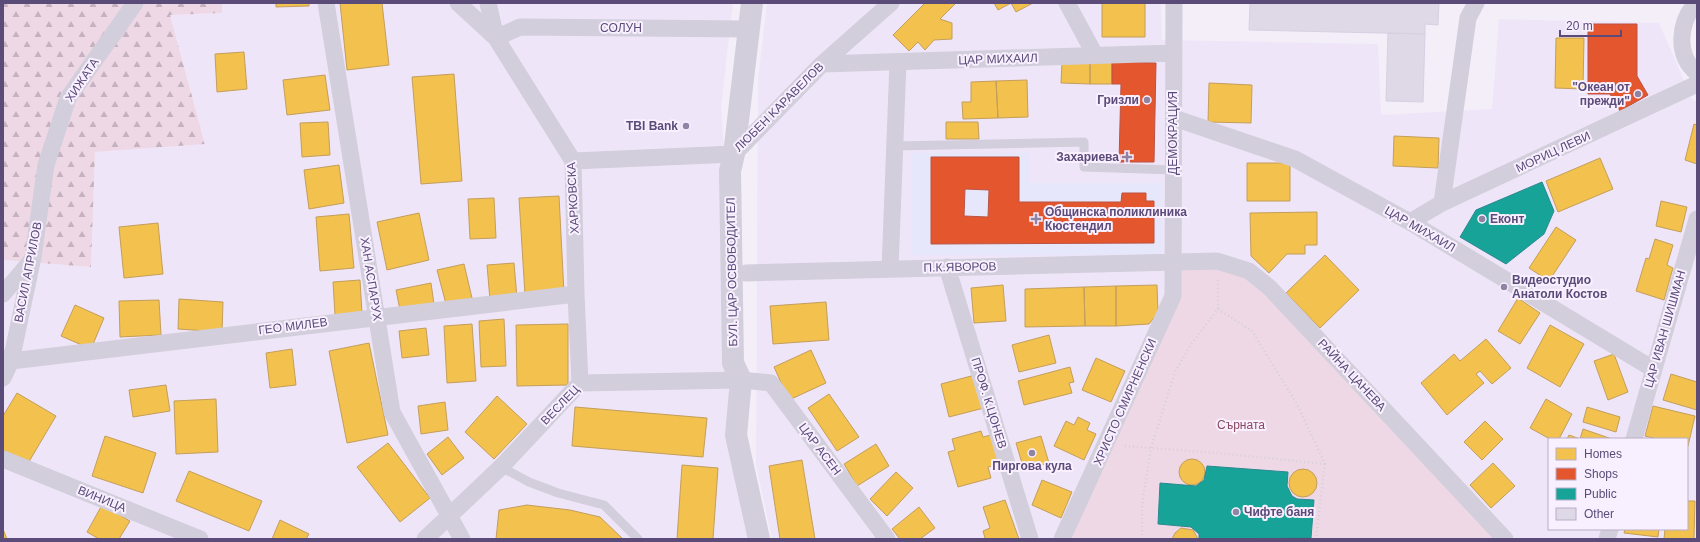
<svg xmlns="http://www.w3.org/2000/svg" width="1700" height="542" font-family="Helvetica,sans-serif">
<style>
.residential{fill:#efe5f9;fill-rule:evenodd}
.medical{fill:#e6e7fa}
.forest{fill:url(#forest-firs)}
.park{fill:#efd8e6}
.homes{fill:#f2c14e;stroke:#c49e5b}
.shops{fill:#e4572e;stroke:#bb5344;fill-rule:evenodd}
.public{fill:#17a398;stroke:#2b898f}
.building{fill:#ded8e7;stroke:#d6d0e1}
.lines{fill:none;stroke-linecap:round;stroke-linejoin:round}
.path{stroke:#d3cfdb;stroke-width:2.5;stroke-dasharray:1 3;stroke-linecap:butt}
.lane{stroke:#d2cedb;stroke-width:9}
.street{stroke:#d2cedb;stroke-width:17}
.secondary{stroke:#d2cedb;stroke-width:22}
.poi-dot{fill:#9084a5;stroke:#f9f0ff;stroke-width:1.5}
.labels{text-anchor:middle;stroke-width:4;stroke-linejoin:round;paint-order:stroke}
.street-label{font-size:12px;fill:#5a4b79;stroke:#f9f0ff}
.poi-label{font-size:12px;font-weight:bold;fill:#5a4b79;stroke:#f9f0ff;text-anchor:end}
.park-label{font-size:12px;fill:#8b485e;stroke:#f9f0ff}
</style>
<defs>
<pattern id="forest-firs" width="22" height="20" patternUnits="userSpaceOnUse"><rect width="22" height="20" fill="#efd8e6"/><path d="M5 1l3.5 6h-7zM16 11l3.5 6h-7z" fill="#c5b1bf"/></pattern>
</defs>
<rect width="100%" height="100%" fill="#f3eef8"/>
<path class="residential" d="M 222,3 L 733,3 L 721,107 L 749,539 L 3,539 L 3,260 L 91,267 L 95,152 L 205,143 L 170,15 L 222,13 Z
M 767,3 L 1161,3 L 1162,40 L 1378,44 L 1381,115 L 1492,109 L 1499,19 L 1659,23 L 1693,101 L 1697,101 L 1697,539 L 772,539 L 756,465 L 758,79 ZM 1549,439 L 1687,439 L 1687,529 L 1549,529 Z"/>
<path class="medical" d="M 912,153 L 1030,153 L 1030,183 L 1161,183 L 1161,255 L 911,255 Z"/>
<path class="forest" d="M 3,3 L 222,3 L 222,13 L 170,15 L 205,144 L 95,152 L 91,267 L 3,260 Z"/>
<path class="park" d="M 1173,262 L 1249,271 L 1505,539 L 1062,539 L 1173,296 Z"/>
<path class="homes" d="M 276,3 L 309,3 L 309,6 L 276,7 Z
M 340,3 L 382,3 L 389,65 L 347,70 Z
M 925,3 L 956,3 L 940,19 L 952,23 L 952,39 L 934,40 L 925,50 L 918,42 L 909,51 L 893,35 Z
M 994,3 L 1033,3 L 1016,12 L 1011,3 L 998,10 Z
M 1102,3 L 1145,3 L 1145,37 L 1102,37 Z
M 1556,38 L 1584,38 L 1583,89 L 1555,88 Z
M 244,52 L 247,89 L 217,92 L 215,54 Z
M 1062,62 L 1090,62 L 1090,84 L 1061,83 Z
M 1090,62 L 1112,62 L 1112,84 L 1090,84 Z
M 454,74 L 462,181 L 421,184 L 412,77 Z
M 325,75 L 330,110 L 287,115 L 283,80 Z
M 1027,80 L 1028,117 L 998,118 L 996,81 Z
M 996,81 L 998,118 L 963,119 L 962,102 L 971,102 L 971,82 Z
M 1209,83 L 1252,85 L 1251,123 L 1208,122 Z
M 328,122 L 330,155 L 302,157 L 300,123 Z
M 946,122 L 978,122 L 979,139 L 946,139 Z
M 1694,124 L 1697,125 L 1697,164 L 1685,160 Z
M 1394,136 L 1439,138 L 1438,168 L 1393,166 Z
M 1600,158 L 1613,189 L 1558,212 L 1546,181 Z
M 1247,163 L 1290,163 L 1290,201 L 1247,201 Z
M 339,165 L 344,203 L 309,209 L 304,170 Z
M 559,196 L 564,293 L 525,295 L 519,198 Z
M 494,198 L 496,238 L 470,239 L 468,199 Z
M 1661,201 L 1687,207 L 1681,232 L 1656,226 Z
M 1317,212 L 1317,245 L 1305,245 L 1305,254 L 1287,254 L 1269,273 L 1251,256 L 1250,213 Z
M 419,213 L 429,260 L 387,270 L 377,222 Z
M 349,214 L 354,268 L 320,271 L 316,217 Z
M 158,223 L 163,274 L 124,278 L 119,227 Z
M 1556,227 L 1576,240 L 1549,281 L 1529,268 Z
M 1655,239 L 1673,245 L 1667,265 L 1673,268 L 1664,300 L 1636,291 L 1646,258 L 1649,259 Z
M 1325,255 L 1359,290 L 1320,328 L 1286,293 Z
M 514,263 L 517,298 L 490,300 L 487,265 Z
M 464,264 L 472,298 L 446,304 L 437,270 Z
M 360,280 L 362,313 L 335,315 L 333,282 Z
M 431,283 L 434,304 L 400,310 L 396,290 Z
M 1003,285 L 1006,321 L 974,323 L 971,288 Z
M 1157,285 L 1158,313 L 1149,324 L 1116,326 L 1116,286 Z
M 1116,286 L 1116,326 L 1085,326 L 1084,287 Z
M 1084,287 L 1085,326 L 1025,327 L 1025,289 Z
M 1518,298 L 1540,313 L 1520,344 L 1498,331 Z
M 179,299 L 223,302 L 222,332 L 178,329 Z
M 159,300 L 161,335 L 120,337 L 119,301 Z
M 826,302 L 829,340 L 773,344 L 770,306 Z
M 75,305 L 104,318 L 91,349 L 61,336 Z
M 504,319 L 506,366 L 481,367 L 479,321 Z
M 472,324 L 476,381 L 447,383 L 444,326 Z
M 568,324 L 568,385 L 517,386 L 516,325 Z
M 1550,325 L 1584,344 L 1560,387 L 1527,368 Z
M 426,328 L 429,355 L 402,358 L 399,331 Z
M 1049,335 L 1056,363 L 1019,372 L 1012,345 Z
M 1486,339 L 1511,368 L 1492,384 L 1480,371 L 1476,374 L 1484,383 L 1447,415 L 1421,383 L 1454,354 L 1460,361 Z
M 369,343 L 388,435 L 347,443 L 329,351 Z
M 292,349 L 296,385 L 270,388 L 266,353 Z
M 811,350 L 826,383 L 789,400 L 774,367 Z
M 1614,354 L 1628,392 L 1608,400 L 1594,361 Z
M 1096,358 L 1125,371 L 1111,402 L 1082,390 Z
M 1070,367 L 1074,382 L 1069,383 L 1072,393 L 1024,405 L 1018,381 Z
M 1671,374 L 1697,382 L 1697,410 L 1663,400 Z
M 975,375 L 984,408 L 949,417 L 941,384 Z
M 166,385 L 170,411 L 133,417 L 129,390 Z
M 17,393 L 56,416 L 27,465 L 3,450 L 3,416 Z
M 829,394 L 859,437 L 837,451 L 808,408 Z
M 497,396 L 527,424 L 494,459 L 465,432 Z
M 216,399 L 218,452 L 176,454 L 174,401 Z
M 1546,399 L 1572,414 L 1559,439 L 1550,439 L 1530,428 Z
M 445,402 L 448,430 L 421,434 L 418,406 Z
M 1653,406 L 1695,416 L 1688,446 L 1687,439 L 1657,439 L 1645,436 Z
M 575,407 L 707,418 L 703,457 L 572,446 Z
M 1587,407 L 1620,417 L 1616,432 L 1583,422 Z
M 1078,417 L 1090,423 L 1087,430 L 1096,434 L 1084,460 L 1054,446 L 1066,421 L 1074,425 Z
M 1485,421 L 1503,439 L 1482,460 L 1464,442 Z
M 1583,429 L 1612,439 L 1567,439 L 1569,435 L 1580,439 Z
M 981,431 L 983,437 L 991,435 L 999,464 L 988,467 L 991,478 L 958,487 L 948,452 L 955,450 L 952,439 Z
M 105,436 L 156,453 L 143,493 L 92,476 Z
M 1041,436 L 1049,463 L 1024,470 L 1016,443 Z
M 448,437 L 464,458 L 442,475 L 427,454 Z
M 388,443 L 430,498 L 400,522 L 357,467 Z
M 876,444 L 889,466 L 857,486 L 844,464 Z
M1179 472a13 13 0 1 1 26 0a13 13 0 1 1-26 0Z
M 802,460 L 815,539 L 780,539 L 769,466 Z
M 1493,463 L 1515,486 L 1491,508 L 1470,485 Z
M 682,465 L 718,468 L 713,539 L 677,539 Z
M1289 483a14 14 0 1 1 28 0a14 14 0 1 1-28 0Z
M 189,471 L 262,501 L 249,531 L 176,501 Z
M 896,472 L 913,488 L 887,516 L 870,499 Z
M 1042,480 L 1072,492 L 1061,518 L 1032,505 Z
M 1005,500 L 1019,539 L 983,539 L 985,538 L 983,531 L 990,528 L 983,507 Z
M 1687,501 L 1695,501 L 1694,539 L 1664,539 L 1665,529 L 1687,529 Z
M 102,505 L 130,521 L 119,539 L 99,539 L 87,532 Z
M 527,505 L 570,510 L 600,517 L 623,539 L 496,539 L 499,510 Z
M 919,507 L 935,528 L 920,539 L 900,539 L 892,529 Z
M 280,520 L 309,534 L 306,539 L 272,539 Z
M 1181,528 L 1193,530 L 1198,539 L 1172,539 L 1175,533 Z
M 3,529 L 7,539 L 3,539 Z
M 1625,529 L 1659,529 L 1658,537 L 1624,533 Z"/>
<path class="shops" d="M 1588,24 L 1637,24 L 1637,76 L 1648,95 L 1620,111 L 1610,94 L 1588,94 Z
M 1112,62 L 1156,63 L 1154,162 L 1119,162 L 1121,84 L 1112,84 Z
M 931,157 L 1019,157 L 1019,202 L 1121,202 L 1122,193 L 1146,193 L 1146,201 L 1154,201 L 1154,243 L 931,244 ZM 965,189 L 989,190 L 988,217 L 964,216 Z"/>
<path class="public" d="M 1542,182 L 1554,211 L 1544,234 L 1506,264 L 1460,237 L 1476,210 Z
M 1207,466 L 1288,472 L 1287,486 L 1292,496 L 1297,499 L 1314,500 L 1311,538 L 1199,539 L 1199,534 L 1191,527 L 1158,524 L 1160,483 L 1196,486 L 1204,480 Z"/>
<path class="building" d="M 1250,3 L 1439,3 L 1438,25 L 1425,24 L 1425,34 L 1249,30 Z
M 1388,33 L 1425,34 L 1423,102 L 1386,101 Z"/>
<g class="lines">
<path class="path" d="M 1218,309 L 1252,331 L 1297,404 L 1325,464 L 1316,539
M 1125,446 L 1217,453 L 1325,464
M 1142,539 L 1142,505 L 1151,448 L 1175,372 L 1190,346 L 1218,309 L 1218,280"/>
<path class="lane" d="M 895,146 L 1084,142 L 1084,167 L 1173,170
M 501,467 L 529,482 L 558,493 L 604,505 L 638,539"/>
<path class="street" d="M 326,3 L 392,412 L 462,539
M 458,3 L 496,38 L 573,161 L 576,294 L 580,383
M 488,3 L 496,38 L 520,27 L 749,29
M 1067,3 L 1095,55
M 1696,3 C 1679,22 1675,55 1697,73
M 822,64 L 1174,53
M 1174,118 L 1295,159 L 1410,222 L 1653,369
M 573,161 L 734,154 L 822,64 L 891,3
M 1442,203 L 1468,18 L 1476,3
M 1410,222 L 1442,203 L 1697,84
M 947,267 L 1030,539
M 890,269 L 898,62
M 746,273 L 1217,261 L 1249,271 L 1270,288 L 1505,539
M 3,294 L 31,261
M 3,358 L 11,361 L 576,294
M 3,378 L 11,361 L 33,257 L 46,165 L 68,98 L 135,3
M 1634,439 L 1697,219
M 3,459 L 200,539
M 425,539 L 501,467 L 580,383 L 741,380 L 771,383 L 887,539
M 1062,539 L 1173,296 L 1174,3
M 1607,539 L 1610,529"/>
<path class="secondary" d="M 752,3 L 734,154 L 730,171 L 733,363 L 741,380 L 736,435 L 759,539"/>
</g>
<g class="poi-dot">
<circle cx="1638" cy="94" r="4"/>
<circle cx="1147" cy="100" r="4"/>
<circle cx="686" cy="126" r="4"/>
<path d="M1125 151h4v4h4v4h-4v4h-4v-4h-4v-4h4z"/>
<path d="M1034 213h4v4h4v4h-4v4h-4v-4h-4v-4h4z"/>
<circle cx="1482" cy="219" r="4"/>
<circle cx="1504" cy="287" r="4"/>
<circle cx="1032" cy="453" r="4"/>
<circle cx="1236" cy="512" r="4"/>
</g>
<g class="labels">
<g class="street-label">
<text x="621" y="32">СОЛУН</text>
<text transform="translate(998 59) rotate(-2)" y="4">ЦАР МИХАИЛ</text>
<text transform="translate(82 80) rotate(-56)" y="4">ХИЖАТА</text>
<text transform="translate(779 107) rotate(-45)" y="4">ЛЮБЕН KАРАВЕЛОВ</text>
<text transform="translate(1173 133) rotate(-90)" y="4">ДЕМОКРАЦИЯ</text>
<text transform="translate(1553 152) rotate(-25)" y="4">МОРИЦ ЛЕВИ</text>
<text transform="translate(573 198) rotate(-93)" y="4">ХАРКОВСКА</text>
<text transform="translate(1420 229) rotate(30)" y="4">ЦАР МИХАИЛ</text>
<text transform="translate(960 267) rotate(-1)" y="4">П.К.ЯВОРОВ</text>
<text transform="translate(28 272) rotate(-79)" y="4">ВАСИЛ АПРИЛОВ</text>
<text transform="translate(732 272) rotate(-91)" y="4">БУЛ. ЦАР ОСВОБОДИТЕЛ</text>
<text transform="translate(371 279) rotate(81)" y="4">ХАН АСПАРУХ</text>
<text transform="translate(293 326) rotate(-7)" y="4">ГЕО МИЛЕВ</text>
<text transform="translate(1665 329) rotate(-74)" y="4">ЦАР ИВАН ШИШМАН</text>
<text transform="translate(1352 375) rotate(47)" y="4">РАЙНА ЦАНЕВА</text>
<text transform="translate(1125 402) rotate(-66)" y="4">ХРИСТО СМИРНЕНСКИ</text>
<text transform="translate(989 403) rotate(73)" y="4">ПРОФ. К.ЦОНЕВ</text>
<text transform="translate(560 405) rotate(-46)" y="4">ВЕСЛЕЦ</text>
<text transform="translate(820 449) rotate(53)" y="4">ЦАР АСЕН</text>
<text transform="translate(102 499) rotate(22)" y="4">ВИНИЦА</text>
</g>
<g class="poi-label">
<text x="1630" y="91">"Океан от<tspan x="1630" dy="14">прежди"</tspan></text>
<text x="1139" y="104">Гризли</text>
<text x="678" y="130">TBI Bank</text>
<text x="1119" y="161">Захариева</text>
<text x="1045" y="216" text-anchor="start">Общинска поликлиника<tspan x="1045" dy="14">Кюстендил</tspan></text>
<text x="1490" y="223" text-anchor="start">Еконт</text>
<text x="1512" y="284" text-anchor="start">Видеостудио<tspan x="1512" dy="14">Анатоли Костов</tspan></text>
<text x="1032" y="470" text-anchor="middle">Пиргова кула</text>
<text x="1244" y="516" text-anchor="start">Чифте баня</text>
</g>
<g class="park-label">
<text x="1241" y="429">Сърната</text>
</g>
</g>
<rect width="1700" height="542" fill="none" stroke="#5a4b79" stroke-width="8"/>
<rect x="1548" y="438" width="140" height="92" fill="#f9f0ff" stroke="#b9aec9"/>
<rect x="1556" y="448" width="20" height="12" fill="#f2c14e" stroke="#b9aec9"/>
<text x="1584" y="458" font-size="12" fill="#5a4b79">Homes</text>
<rect x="1556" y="468" width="20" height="12" fill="#e4572e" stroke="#b9aec9"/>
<text x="1584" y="478" font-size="12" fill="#5a4b79">Shops</text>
<rect x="1556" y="488" width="20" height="12" fill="#17a398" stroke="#b9aec9"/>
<text x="1584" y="498" font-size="12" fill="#5a4b79">Public</text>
<rect x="1556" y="508" width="20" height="12" fill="#ded8e7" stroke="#b9aec9"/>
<text x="1584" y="518" font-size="12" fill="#5a4b79">Other</text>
<path d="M1560 30v6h61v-6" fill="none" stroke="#5a4b79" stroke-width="2"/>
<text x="1566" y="30" font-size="12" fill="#5a4b79" stroke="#f9f0ff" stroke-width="3" paint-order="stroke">20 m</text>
</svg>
